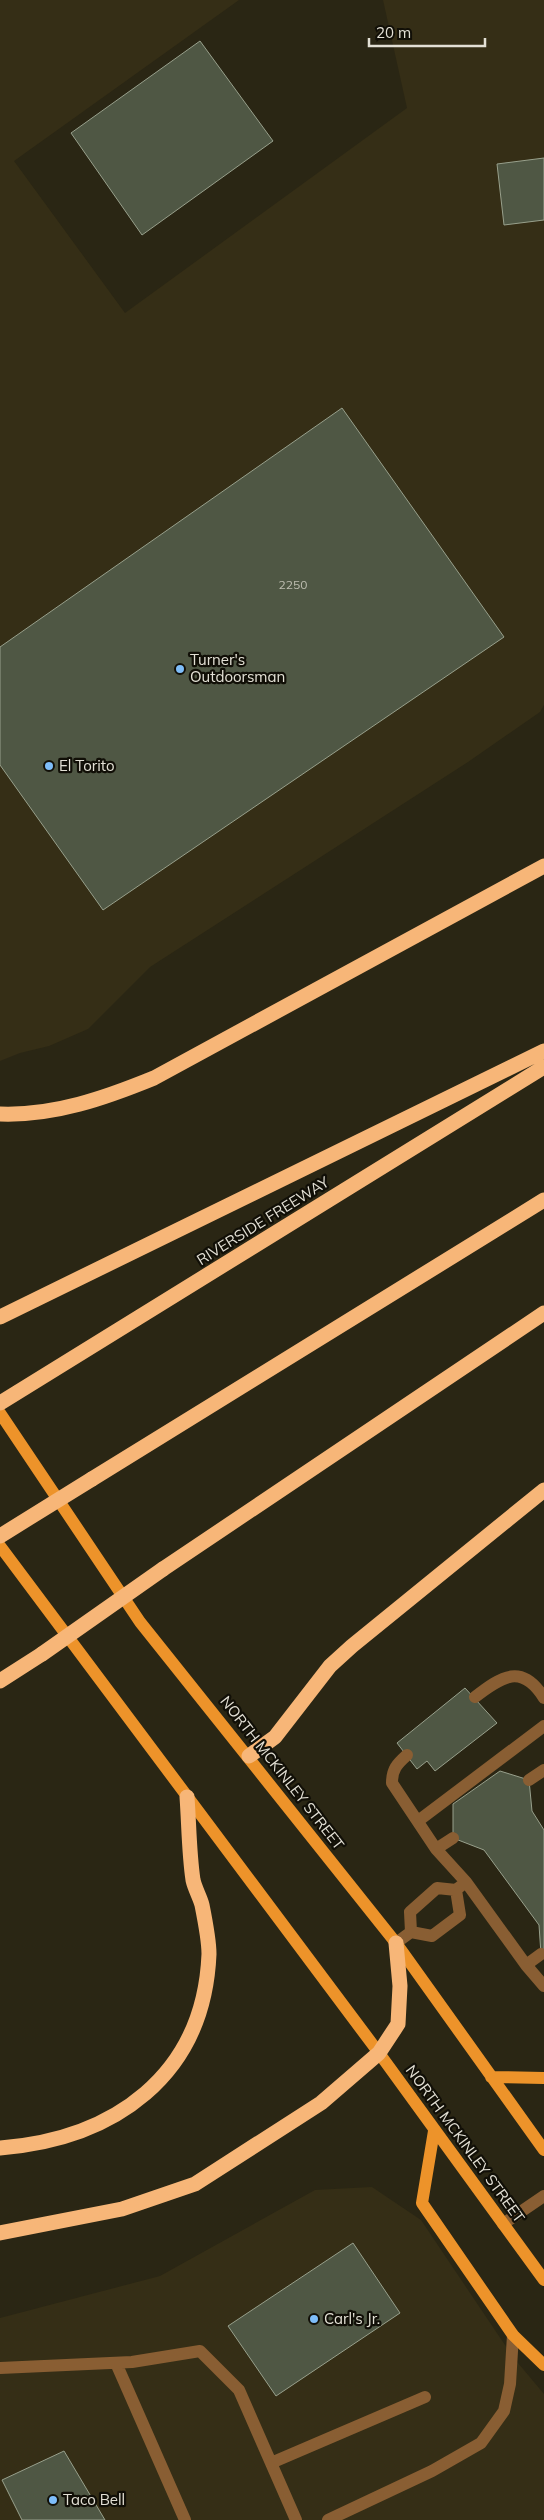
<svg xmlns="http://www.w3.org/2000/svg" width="544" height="2520" font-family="Mulish,sans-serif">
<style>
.built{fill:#352e16}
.building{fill:#4f5744;stroke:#98a08c}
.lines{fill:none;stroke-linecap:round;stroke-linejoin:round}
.service{stroke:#895e33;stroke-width:12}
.minor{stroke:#895e33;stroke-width:12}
.primary{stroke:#ed932a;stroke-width:12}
.motorway{stroke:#f7b678;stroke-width:15}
.motorway-bridge{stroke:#f7b678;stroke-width:15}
.poi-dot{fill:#7ebdf9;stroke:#110f07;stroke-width:2}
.labels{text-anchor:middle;stroke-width:4.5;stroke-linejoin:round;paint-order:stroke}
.number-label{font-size:12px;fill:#bebeb1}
.poi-label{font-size:15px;fill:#e3e0d5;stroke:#110f07;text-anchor:start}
.street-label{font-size:15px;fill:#e3e0d5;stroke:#110f07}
</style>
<rect width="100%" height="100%" fill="#2a2614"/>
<path class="built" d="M 0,0 L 239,0 L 14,161 L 125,313 L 407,108 L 383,0 L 544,0 L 544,705 L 540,712 L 468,762 L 150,967 L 88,1029 L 49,1046 L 20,1053 L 0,1061 Z
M 372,2187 L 421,2220 L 513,2357 L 544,2394 L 544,2520 L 0,2520 L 0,2318 L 160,2276 L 315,2190 Z"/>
<path class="building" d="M 200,41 L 273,141 L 142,235 L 71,133 Z
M 544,158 L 544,220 L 504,225 L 497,164 Z
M 342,408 L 504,637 L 103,910 L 0,765 L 0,647 Z
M 465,1688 L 497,1723 L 435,1771 L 427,1761 L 417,1769 L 397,1743 Z
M 500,1771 L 529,1780 L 532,1811 L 544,1830 L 544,1956 L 541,1954 L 539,1925 L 484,1850 L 453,1838 L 453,1804 Z
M 353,2243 L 400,2313 L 276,2396 L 228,2326 Z
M 64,2451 L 105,2520 L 22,2520 L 2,2480 Z"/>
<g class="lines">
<path class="service" d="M 475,1697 C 502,1676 522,1663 544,1698
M 407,1755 C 397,1764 392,1769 392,1783 L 436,1849 L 466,1882 L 526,1965 L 544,1986
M 529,1780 L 544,1770
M 418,1821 L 544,1726
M 436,1849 L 453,1838
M 411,1932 L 410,1912 L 437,1888 L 456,1890 L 462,1885
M 396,1943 L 411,1932 L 432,1936 L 460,1915 L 456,1890
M 526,1965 L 541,1954
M 116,2363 L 185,2520
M 0,2368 L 132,2362 L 200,2351 L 239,2390 L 296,2520
M 271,2463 L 425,2397
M 328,2520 L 432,2471 L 481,2443 L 504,2411 L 510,2384 L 513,2335"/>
<path class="minor" d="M 503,2224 L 544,2196"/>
<path class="primary" d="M 0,1413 L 140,1622 L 396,1943 L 544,2150
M 0,1546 L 379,2053 L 544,2280
M 491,2077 L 544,2078
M 434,2131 L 422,2203 L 513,2335 L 544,2365"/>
<path class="motorway" d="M 0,1114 C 54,1116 105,1098 154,1078 L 544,866
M 0,1317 L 544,1051
M 0,1403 L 544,1067
M 92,1479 L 544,1200
M 163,1569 L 544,1313
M 0,1681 L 42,1654
M 249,1756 L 275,1737 L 330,1666 L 352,1646 L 544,1490
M 0,2148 C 114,2139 204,2076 209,1954 C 209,1940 205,1920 202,1905 C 200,1897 195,1889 193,1880 C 189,1853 189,1824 187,1797
M 0,2233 L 122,2209 L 195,2184 L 321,2103 L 379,2053 L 398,2024 L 400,1986 L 396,1943"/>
<path class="motorway-bridge" d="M 0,1536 L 92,1479
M 42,1654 L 163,1569"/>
</g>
<g class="poi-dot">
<circle cx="180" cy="669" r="5"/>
<circle cx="49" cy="766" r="5"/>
<circle cx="314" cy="2319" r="5"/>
<circle cx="53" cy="2500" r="5"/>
</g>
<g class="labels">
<g class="number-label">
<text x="293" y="589">2250</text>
</g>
<g class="poi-label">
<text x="190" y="665">Turner's<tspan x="190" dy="17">Outdoorsman</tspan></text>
<text x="59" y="771">El Torito</text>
<text x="324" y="2324">Carl's Jr.</text>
<text x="63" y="2505">Taco Bell</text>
</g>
<g class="street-label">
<text transform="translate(263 1221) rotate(-32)" y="5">RIVERSIDE FREEWAY</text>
<text transform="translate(282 1773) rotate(52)" y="5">NORTH MCKINLEY STREET</text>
<text transform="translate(465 2144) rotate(54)" y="5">NORTH MCKINLEY STREET</text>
</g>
</g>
<path d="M369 38v8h116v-8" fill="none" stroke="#e3e0d5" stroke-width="2.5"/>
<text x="376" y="38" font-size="15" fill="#e3e0d5" stroke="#110f07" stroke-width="4" paint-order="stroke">20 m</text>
</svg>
